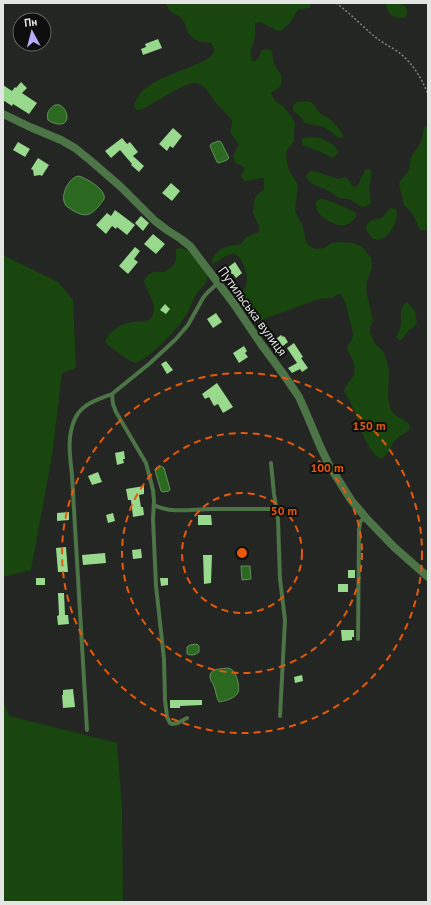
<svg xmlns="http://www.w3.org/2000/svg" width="431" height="905" font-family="'PT Sans',sans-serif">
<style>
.green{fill:#18460e}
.water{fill:#2c6920;stroke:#638e5a}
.building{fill:#98d98d}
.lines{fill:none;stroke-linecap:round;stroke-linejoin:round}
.path{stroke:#838582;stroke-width:1.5;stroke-dasharray:2 2;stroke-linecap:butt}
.service{stroke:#4d7446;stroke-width:4}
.minor{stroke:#4d7446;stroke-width:8}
.ring{fill:none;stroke:#e8590c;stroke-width:2;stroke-dasharray:7 5}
.labels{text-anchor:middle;stroke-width:4;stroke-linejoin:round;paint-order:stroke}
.street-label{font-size:13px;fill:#e3e5e3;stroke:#0d0e0d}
.centre{fill:#e8590c;stroke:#0d0e0d;stroke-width:2}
.ring-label{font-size:12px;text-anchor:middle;font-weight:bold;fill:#e8590c;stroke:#0d0e0d;stroke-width:4;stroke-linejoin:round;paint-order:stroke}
</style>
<rect width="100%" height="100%" fill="#232622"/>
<path class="green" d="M 166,3 L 310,3 L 310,8 L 300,9 L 298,10 L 289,24 L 281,31 C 271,31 265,20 255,23 C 254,27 256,32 255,36 C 254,47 248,47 252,60 L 254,61 L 258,59 L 262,50 L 266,49 L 271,50 C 273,54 273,59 274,63 C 278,74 285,73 280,87 L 271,93 L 271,94 L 275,101 L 284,107 L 293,119 L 295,124 L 294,130 L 294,142 L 287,150 L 286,158 L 289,170 L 298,185 L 295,211 L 303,227 L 306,242 L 311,247 L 316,249 L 324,248 L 332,243 L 338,242 L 353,243 L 361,246 L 364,249 L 371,258 L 372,268 L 367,281 L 366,288 L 367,294 L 373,321 L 370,327 L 370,332 L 374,342 L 376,345 L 383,351 L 387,361 L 389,371 L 388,397 L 391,410 L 397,416 L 407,422 L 410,426 L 409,430 C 405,434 399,436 395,440 C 390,447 389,455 381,459 C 365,450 360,424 353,408 C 351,402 347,397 344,392 C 345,385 349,383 352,378 C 359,368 351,358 347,349 C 348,343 353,341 353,334 L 346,304 L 341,295 L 338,294 L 332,298 L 318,299 L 305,304 L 264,319 C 262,320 258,321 255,320 C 250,319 240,304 241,298 C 241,292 247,287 247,281 C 248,274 241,252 232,254 C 226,255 219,260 213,264 L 211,263 C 215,248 227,246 241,244 L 246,237 L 257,233 L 259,231 L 259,226 L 253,213 L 253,210 L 255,198 L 257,195 L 264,189 L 264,179 L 262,178 L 245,181 L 242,179 L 241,176 L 245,168 C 243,166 239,165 236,163 C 230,157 236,150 239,145 L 230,132 L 232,123 L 232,120 L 217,104 L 205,88 C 202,85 199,83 194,83 C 183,84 154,103 143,109 L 137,110 L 134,107 C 135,99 142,90 150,85 C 165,75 183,71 199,63 C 203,61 209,59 212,55 C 215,51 214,47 211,43 C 199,41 193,42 187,30 C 185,26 185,22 182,19 C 175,12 169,14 166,3 Z
M 386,3 C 396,3 411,1 406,17 C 396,21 386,14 386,3 Z
M 307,101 C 315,102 315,108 320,113 C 322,115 325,116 328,118 C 334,122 342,130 343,137 L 339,138 L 324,127 L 305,123 C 303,121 301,117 299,115 C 293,111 293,112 293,105 L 297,102 Z
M 428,125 L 428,230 L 420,230 L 419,228 L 412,213 L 404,205 L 399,185 L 400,181 L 402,179 L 409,170 L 411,157 L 420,144 L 422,138 L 424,127 Z
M 310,137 C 314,138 319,137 323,139 C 331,142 346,152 332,158 L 323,153 L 302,145 L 302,139 L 304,138 Z
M 368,169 L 369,169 L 372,172 L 369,187 L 371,203 L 365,207 C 359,207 356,202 351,200 C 347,198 343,199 339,198 C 335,196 332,193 329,191 C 320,186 310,186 306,176 L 310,171 L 314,171 L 338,179 L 347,177 L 352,186 L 355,187 L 358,185 L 365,170 Z
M 321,199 C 327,199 352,210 356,213 L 356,217 C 353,221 349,224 345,225 C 337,227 320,218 317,210 C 316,207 316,205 316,203 L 318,200 Z
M 390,208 L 396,209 C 400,216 392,233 385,237 C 382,239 377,240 373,239 L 366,230 C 367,216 377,222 384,216 C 386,214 388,210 390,208 Z
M 180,248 C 188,249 192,254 196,260 C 200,265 208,272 207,278 C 207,285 200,288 197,293 C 193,299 191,306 188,312 C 179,328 151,358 135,363 L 128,360 L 108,345 L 105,342 C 109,330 122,323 134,322 C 138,321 143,322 147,321 C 152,319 154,313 154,308 C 153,299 147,290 144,281 C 148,273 154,270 163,272 C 168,270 176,265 176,259 C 177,255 175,252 176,249 Z
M 3,255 L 58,282 L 73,300 L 76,368 L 62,373 L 52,456 L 31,570 L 3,577 Z
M 407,302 L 415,311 L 417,322 L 414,327 L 409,330 L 401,340 L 399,340 L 396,337 C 398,333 400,329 401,324 C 402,316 398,307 407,302 Z
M 3,700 L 9,716 L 117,743 L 122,808 L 123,902 L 3,902 Z"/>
<path class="water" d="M 55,105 C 58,105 59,104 61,106 C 65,108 69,116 66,121 C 62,127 52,123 48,120 C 46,113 49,109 55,105 Z
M 218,141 L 221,142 L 229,158 L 227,160 L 219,163 L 217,162 L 210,146 L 211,144 Z
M 78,176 C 85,177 107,190 104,199 C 103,201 100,204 99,206 C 89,217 84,217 72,210 C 70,208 66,207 65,204 C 60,195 69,178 78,176 Z
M 161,466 L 164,468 L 170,489 L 169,491 L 163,492 L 161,491 L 155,470 L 156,468 Z
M 241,566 L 250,566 L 251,579 L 242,580 Z
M 197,644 L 199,646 L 199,652 C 196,655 191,656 187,654 L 187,647 L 190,645 Z
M 228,668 C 231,669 232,669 234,672 C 237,676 241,690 237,694 C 233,699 225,701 219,702 C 216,697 216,691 214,686 C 213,683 210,680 210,677 C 209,668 222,669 228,668 Z"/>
<path class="building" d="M 158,39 L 162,48 L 143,55 L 141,49 L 146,47 L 145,44 Z
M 21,82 L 27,88 L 22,93 L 37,103 L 29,114 L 13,104 L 12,106 L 3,100 L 3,85 L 12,91 L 15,87 L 16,88 Z
M 173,128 L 182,136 L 173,148 L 170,146 L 167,151 L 159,144 Z
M 122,138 L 127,144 L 130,142 L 138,152 L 133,156 L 144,166 L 139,172 L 131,165 L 132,164 L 120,150 L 111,158 L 105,151 Z
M 18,142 L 30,149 L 25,157 L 13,150 Z
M 38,158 L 49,165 L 42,176 L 40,175 L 34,176 L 33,170 L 31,169 Z
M 171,183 L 180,191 L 172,201 L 162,193 Z
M 115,210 L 135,225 L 127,235 L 117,227 L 116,229 L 112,226 L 106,234 L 96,225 L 107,213 L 111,216 Z
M 141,216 L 149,223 L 143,231 L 135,223 Z
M 153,234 L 165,244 L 156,254 L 144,244 Z
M 135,247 L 140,251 L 134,259 L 138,262 L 128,274 L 119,266 Z
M 235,262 L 242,273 L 236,278 L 233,274 L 232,274 L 227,268 Z
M 165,304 L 170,309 L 166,314 L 160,310 Z
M 216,313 L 222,322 L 213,328 L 207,319 Z
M 281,335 L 283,337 L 284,336 L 288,342 L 277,351 L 272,345 L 273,344 L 272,342 Z
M 294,343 L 303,357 L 301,358 L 308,368 L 302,372 L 300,369 L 292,373 L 288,368 L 297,363 L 287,348 Z
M 244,346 L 247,351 L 245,353 L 248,357 L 239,363 L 233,353 Z
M 166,361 L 173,370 L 167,374 L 161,364 Z
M 217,383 L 233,407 L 223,413 L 218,404 L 214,406 L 209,397 L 205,399 L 202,394 Z
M 124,451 L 125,459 L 123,459 L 124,463 L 117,465 L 115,453 Z
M 98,472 L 102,482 L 92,485 L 88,476 Z
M 144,486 L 144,494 L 139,495 L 141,507 L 143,507 L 144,515 L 133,517 L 131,500 L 128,500 L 126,489 Z
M 69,512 L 69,520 L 57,521 L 57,513 Z
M 113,513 L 115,521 L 108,523 L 106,515 Z
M 198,515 L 211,515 L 212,525 L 198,525 Z
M 66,547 L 68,572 L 58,572 L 56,548 Z
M 141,549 L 142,558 L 133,559 L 132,550 Z
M 105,553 L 106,563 L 83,565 L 82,555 Z
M 203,555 L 212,555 L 211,583 L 204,584 Z
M 348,570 L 355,570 L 355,578 L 348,578 Z
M 36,578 L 45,578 L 45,585 L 36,585 Z
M 160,578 L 168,578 L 168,585 L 161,586 Z
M 338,584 L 348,584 L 348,592 L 338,592 Z
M 58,593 L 64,593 L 65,615 L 68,615 L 69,624 L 58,625 L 57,616 L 59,615 Z
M 341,630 L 354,630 L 354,637 L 352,637 L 352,640 L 342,641 Z
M 302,675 L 303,681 L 295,683 L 294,677 Z
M 73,689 L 75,707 L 63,708 L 62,695 L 63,695 L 63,690 Z
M 170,700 L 202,700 L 202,705 L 180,706 L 180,708 L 170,708 Z"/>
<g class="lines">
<path class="path" d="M 336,3 C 350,13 361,25 374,36 C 381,42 389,46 397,51 C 412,62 421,77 428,94"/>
<path class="service" d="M 271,463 L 274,494 L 278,520 L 280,579 L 285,620 L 280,716
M 154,505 C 171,514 193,509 212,509 C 233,509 255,509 276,509
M 358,639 L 359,530 L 360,522 L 365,517
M 187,718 L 178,723 L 172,724 L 170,723 L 167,717 L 165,700 L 164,659 L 156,586 L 153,519 L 154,501 L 153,490 L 146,463 L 116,412 L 113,404 L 112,394 L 149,364 L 176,339 L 188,325 L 203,298 L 207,293 L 218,283
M 87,730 C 83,663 79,594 75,527 C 74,509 73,492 72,475 C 70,457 67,438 74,421 C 80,404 97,400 112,394"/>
<path class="minor" d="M 3,114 L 30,127 L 61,140 L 75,148 L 91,161 L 121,187 L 155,221 L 167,230 L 181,239 L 190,246 L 234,304 L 261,344 L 284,375 L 299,397 L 307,415 L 320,446 L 329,465 L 351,500 L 367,519 L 394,547 L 428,577"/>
</g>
<g class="ring">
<circle cx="242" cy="553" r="60"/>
<circle cx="242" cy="553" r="120"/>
<circle cx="242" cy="553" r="180"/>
</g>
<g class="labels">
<g class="street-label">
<text transform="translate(253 311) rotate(54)" y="5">Путильська вулиця</text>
</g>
</g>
<circle cx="242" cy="553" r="6" class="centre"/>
<g class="ring-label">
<text x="369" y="430">150 m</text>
<text x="327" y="472">100 m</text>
<text x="284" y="515">50 m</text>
</g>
<rect width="431" height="905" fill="none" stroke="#e3e5e3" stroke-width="8"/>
<g transform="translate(32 32) rotate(353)"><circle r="19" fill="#0d0e0d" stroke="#636463"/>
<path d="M0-3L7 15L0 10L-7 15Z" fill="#b7abf8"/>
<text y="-6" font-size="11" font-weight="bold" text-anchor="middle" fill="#e3e5e3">Пн</text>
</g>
</svg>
